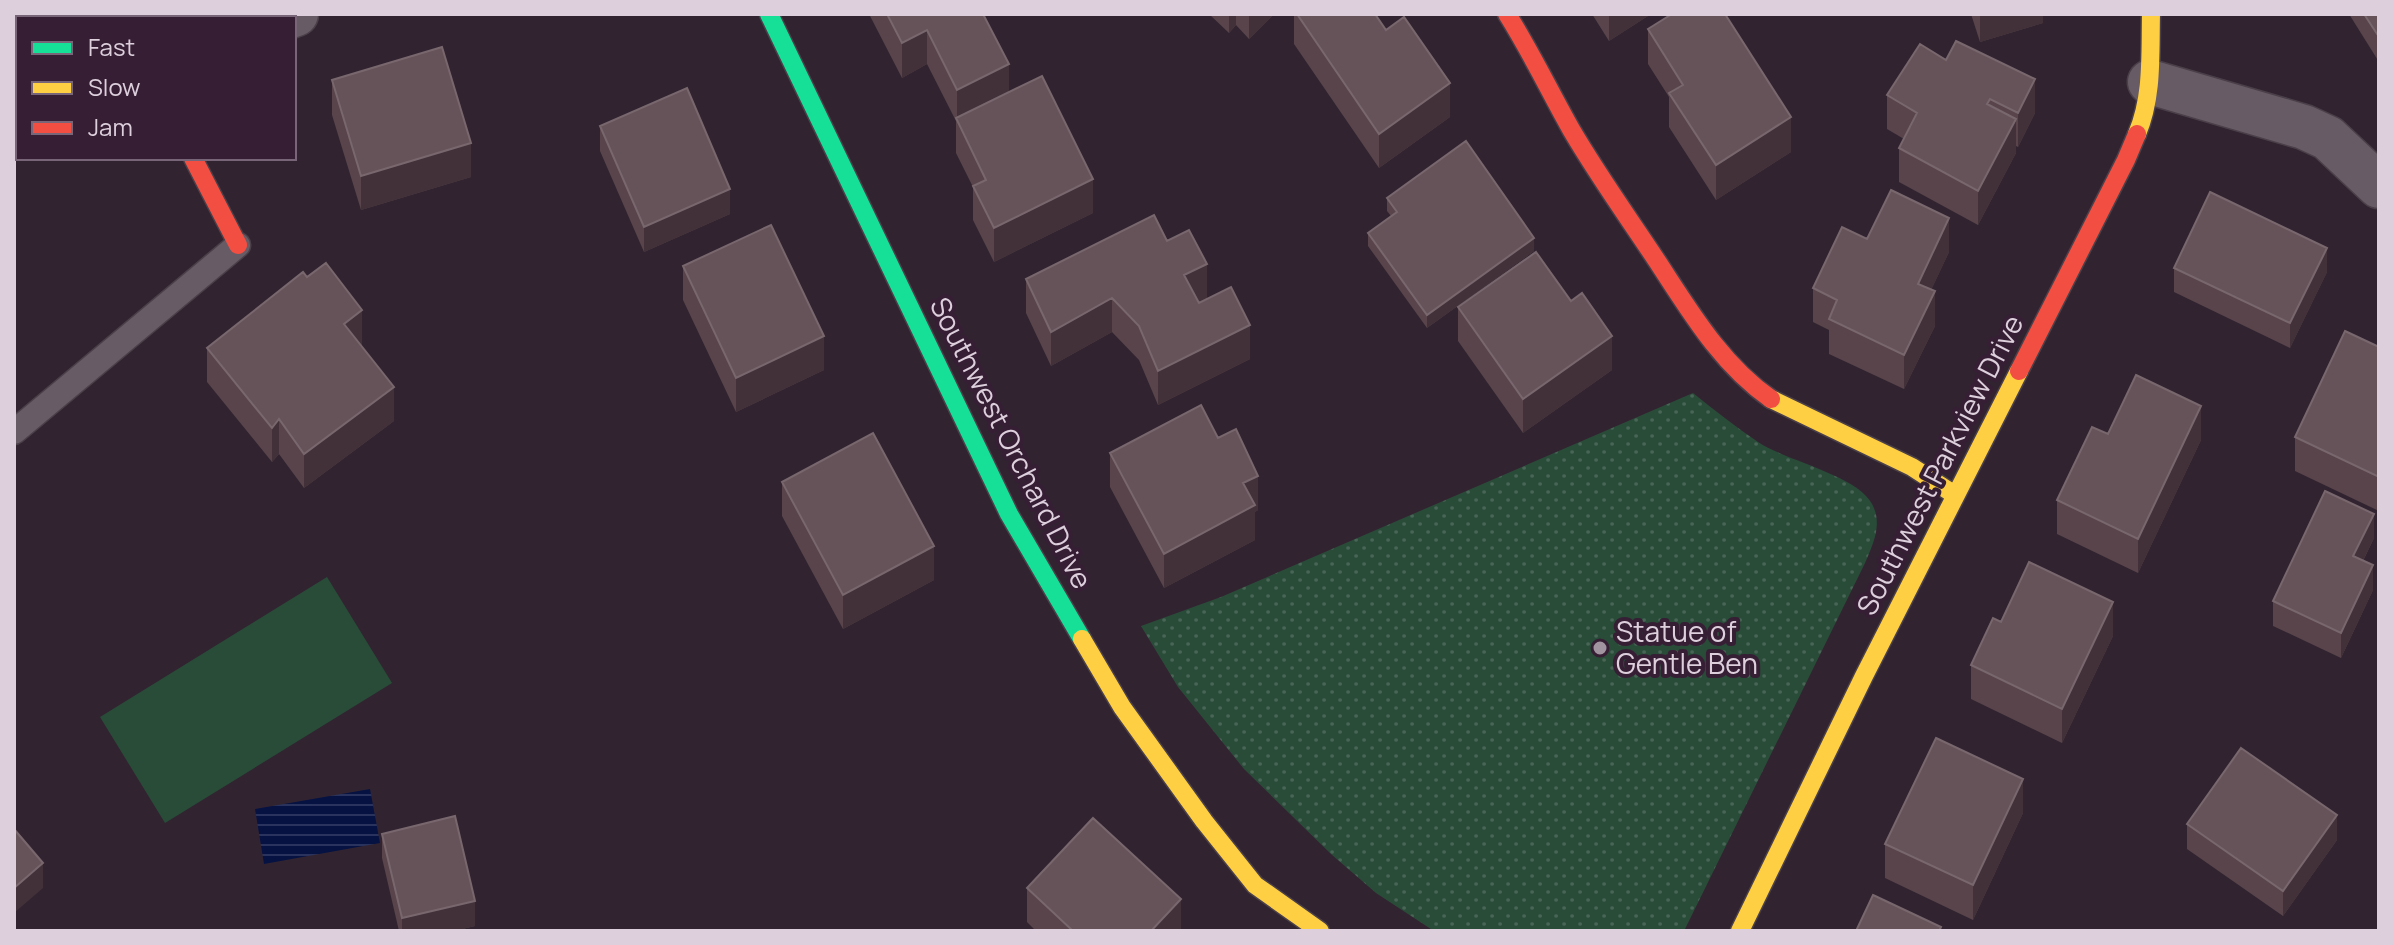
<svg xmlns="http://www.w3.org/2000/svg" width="2393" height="945" font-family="Manrope,sans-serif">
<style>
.green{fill:#294c39}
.park{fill:url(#park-dots)}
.water{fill:url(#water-rules)}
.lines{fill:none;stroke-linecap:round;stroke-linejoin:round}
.lane-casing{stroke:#4b404a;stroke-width:27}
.street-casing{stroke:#4b404a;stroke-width:47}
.fast-casing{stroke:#4b404a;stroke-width:21}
.slow-casing{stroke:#4b404a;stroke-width:21}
.jam-casing{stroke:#4b404a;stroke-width:21}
.lane{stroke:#675c66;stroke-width:24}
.street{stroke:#675c66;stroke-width:44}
.fast{stroke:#16e098;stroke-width:18}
.slow{stroke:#ffcf43;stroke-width:18}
.jam{stroke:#f24e42;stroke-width:18}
.wall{fill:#58444a}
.shaded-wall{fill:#423139}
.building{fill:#66535a;stroke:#79676e;stroke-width:2}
.poi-dot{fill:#a193a0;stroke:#361f35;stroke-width:3}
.labels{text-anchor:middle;stroke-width:8;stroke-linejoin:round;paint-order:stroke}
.street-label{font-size:28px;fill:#ddcfdc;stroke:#361f35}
.poi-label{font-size:28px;fill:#ddcfdc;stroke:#361f35;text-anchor:start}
</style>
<defs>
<pattern id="park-dots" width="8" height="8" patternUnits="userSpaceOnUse" patternTransform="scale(2)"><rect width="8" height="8" fill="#294c39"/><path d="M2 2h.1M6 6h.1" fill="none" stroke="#486555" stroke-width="1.8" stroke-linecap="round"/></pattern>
<pattern id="water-rules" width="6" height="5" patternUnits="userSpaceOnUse" patternTransform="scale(2)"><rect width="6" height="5" fill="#061242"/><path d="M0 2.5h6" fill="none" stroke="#2a335d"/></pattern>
</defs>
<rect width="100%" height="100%" fill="#312430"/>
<path class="green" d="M 327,577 L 392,683 L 165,823 L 100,717 Z"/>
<path class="park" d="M 1693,393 C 1714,410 1736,427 1758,442 C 1786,461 1857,475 1872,504 C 1883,524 1873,544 1865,563 L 1684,931 L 1434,931 L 1376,893 L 1331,854 L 1244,769 L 1178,687 L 1141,626 L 1221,597 Z"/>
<path class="water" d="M 370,789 L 380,843 L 264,864 L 255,809 Z"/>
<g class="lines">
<defs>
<path id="lane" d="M 14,88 L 18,85
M 14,432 L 238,245"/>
<path id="street" d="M 112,14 L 114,18
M 285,18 L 296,14
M 2150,82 L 2304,127 L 2328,138 L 2379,186"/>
<path id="fast" d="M 769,14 L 1009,514 L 1082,639"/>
<path id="slow" d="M 2137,134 C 2153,96 2150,55 2151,14
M 1771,399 L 1912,467 L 1955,495
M 1082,639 L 1122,707 L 1204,821 L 1255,885 L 1320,931
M 1740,931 L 1864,676 L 2019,371"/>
<path id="jam" d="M 1507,14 C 1531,52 1550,92 1572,131 C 1599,177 1630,220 1659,264 C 1691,313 1722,365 1771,399
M 193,158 L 238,245
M 2019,371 L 2126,160 L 2137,134"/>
</defs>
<use href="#lane" class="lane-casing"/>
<use href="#street" class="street-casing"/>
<use href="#fast" class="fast-casing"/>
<use href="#slow" class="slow-casing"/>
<use href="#jam" class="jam-casing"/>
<use href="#lane" class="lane"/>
<use href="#street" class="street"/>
<use href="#fast" class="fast"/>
<use href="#slow" class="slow"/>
<use href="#jam" class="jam"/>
</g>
<path class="wall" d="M 869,14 L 983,14 L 1009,92 L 1093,213 L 994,262 L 973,220 L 973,187 L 956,153 L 956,121 L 927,64 L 902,78 Z
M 1209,14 L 1274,14 L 1249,39 L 1236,25 L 1229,33 Z
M 1294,14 L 1375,14 L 1450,117 L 1379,168 L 1294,44 Z
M 1592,14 L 1651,14 L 1609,41 Z
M 1971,14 L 2043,14 L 2043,23 L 1980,42 Z
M 2349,14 L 2379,14 L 2379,62 Z
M 1648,29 L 1791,152 L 1716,200 L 1669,127 L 1669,97 L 1648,64 Z
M 1946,60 L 2035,113 L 2018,147 L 2016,146 L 2016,153 L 1978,225 L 1899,182 L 1899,148 L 1904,139 L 1887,129 L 1887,95 Z
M 332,80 L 471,177 L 361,210 L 332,115 Z
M 600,126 L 730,214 L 644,252 L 600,151 Z
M 1387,198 L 1534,251 L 1427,328 L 1368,246 L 1368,233 L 1391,216 L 1387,211 Z
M 1867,239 L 1949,252 L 1931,290 L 1935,326 L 1904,389 L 1829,354 L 1829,330 L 1813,322 L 1813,288 Z
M 1167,241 L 1207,298 L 1198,302 L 1250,359 L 1158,405 L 1139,360 L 1112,332 L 1051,366 L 1026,313 L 1026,279 Z
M 683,266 L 824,370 L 736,412 L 683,300 Z
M 2174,268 L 2327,272 L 2290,348 L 2174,292 Z
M 1458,307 L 1612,370 L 1523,433 L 1458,341 Z
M 362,344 L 361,345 L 394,421 L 304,488 L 279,454 L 272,462 L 207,382 L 207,348 Z
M 2379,347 L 2379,511 L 2295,471 L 2295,437 Z
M 2108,434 L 2201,440 L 2138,573 L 2057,534 L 2057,500 Z
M 1110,453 L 1258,510 L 1255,512 L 1255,540 L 1164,588 L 1110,487 Z
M 782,482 L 934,580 L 843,629 L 782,516 Z
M 2374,538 L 2363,561 L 2373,590 L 2341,658 L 2273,626 L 2273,601 Z
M 2001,622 L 2113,636 L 2062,743 L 1971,699 L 1971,665 Z
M 2023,813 L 1973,920 L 1885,878 L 1885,844 Z
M 2187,824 L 2337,840 L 2283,916 L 2187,849 Z
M 382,834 L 475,926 L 454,931 L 399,931 L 382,858 Z
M 1027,888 L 1181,931 L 1036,931 L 1027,922 Z"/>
<path class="shaded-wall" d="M 1229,14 L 1236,14 L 1236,25 L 1229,33 Z
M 1249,14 L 1274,14 L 1249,39 Z
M 1609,14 L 1651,14 L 1609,41 Z
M 1980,14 L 2043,14 L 2043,23 L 1980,42 Z
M 927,30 L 927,64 L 902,78 L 902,43 Z
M 1009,64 L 1009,98 L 957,122 L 957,90 Z
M 2035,79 L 2035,113 L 2018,147 L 2018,113 Z
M 1450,83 L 1450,117 L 1379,168 L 1379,134 Z
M 1791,117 L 1791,152 L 1716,200 L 1716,165 Z
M 2016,119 L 2016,153 L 1978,225 L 1978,191 Z
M 471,143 L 471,177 L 361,210 L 361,176 Z
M 1093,179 L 1093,213 L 994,262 L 994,228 Z
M 730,189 L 730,214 L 644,252 L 644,227 Z
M 1949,218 L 1949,252 L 1918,318 L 1918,284 Z
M 1534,238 L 1534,251 L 1427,328 L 1427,315 Z
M 2327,248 L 2327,272 L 2290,348 L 2290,323 Z
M 1207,264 L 1207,298 L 1184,309 L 1184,275 Z
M 1935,291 L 1935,326 L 1904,389 L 1904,355 Z
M 1112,298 L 1112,332 L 1051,366 L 1051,332 Z
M 362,310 L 362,344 L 344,358 L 344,324 Z
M 1250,325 L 1250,359 L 1158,405 L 1158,371 Z
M 824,336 L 824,370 L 736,412 L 736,378 Z
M 1612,336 L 1612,370 L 1523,433 L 1523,399 Z
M 394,387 L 394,421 L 304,488 L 304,454 Z
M 2201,406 L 2201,440 L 2138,573 L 2138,539 Z
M 279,419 L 279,454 L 272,462 L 272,428 Z
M 1258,476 L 1258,510 L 1255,512 L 1255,540 L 1164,588 L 1164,554 L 1243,483 Z
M 2374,514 L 2374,538 L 2353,581 L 2353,556 Z
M 934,546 L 934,580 L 843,629 L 843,595 Z
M 2373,565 L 2373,590 L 2341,658 L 2341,633 Z
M 2113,602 L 2113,636 L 2062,743 L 2062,709 Z
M 2023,779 L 2023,813 L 1973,920 L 1973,885 Z
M 2337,815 L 2337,840 L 2283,916 L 2283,891 Z
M 43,863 L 43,888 L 14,913 L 14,888 Z
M 1181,899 L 1181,931 L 1151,931 Z
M 475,901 L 475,926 L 454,931 L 402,931 L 402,918 Z"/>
<path class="building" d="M 887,14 L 983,14 L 1009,64 L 957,90 L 927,30 L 902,43 Z
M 1297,14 L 1375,14 L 1386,30 L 1404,17 L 1450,83 L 1379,134 Z
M 1672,14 L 1725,14 L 1791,117 L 1716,165 L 1669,93 L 1683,85 L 1648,29 Z
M 2364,14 L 2379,14 L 2379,37 Z
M 1956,41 L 2035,79 L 2018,113 L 1990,99 L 1987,104 L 2016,119 L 1978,191 L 1899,148 L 1917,113 L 1887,95 L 1920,44 L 1946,60 Z
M 442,47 L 471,143 L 361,176 L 332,80 Z
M 1042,76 L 1093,179 L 994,228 L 973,186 L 986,180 L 956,118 Z
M 687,88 L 730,189 L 644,227 L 600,126 Z
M 1466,141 L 1534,238 L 1427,315 L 1368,233 L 1397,212 L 1387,198 Z
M 1891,190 L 1949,218 L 1918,284 L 1935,291 L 1904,355 L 1829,319 L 1837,300 L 1813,288 L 1842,227 L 1867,239 Z
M 2210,192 L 2327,248 L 2290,323 L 2174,268 Z
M 1154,215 L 1167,241 L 1189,230 L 1207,264 L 1184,275 L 1199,303 L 1231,287 L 1250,325 L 1158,371 L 1139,326 L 1112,298 L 1051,332 L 1026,279 Z
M 771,225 L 824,336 L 736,378 L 683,266 Z
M 1536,252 L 1571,301 L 1582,293 L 1612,336 L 1523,399 L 1458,307 Z
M 326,263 L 362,310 L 344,324 L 394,387 L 304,454 L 279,419 L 272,428 L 207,348 L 303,272 L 307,277 Z
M 2345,331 L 2379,347 L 2379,477 L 2295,437 Z
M 2136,375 L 2201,406 L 2138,539 L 2057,500 L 2092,427 L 2108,434 Z
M 1201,405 L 1218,438 L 1236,429 L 1258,476 L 1243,483 L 1255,505 L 1164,554 L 1110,453 Z
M 873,433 L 934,546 L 843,595 L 782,482 Z
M 2325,491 L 2374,514 L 2353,556 L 2373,565 L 2341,633 L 2273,601 Z
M 2029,562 L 2113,602 L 2062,709 L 1971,665 L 1993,618 L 2001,622 Z
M 1936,738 L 2023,779 L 1973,885 L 1885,844 Z
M 2241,748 L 2337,815 L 2283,891 L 2187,824 Z
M 455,816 L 475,901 L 402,918 L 382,834 Z
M 1093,818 L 1181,899 L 1151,931 L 1073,931 L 1027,888 Z
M 14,829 L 43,863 L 14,888 Z
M 1873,895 L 1941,927 L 1939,931 L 1856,931 Z"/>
<circle class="poi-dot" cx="1600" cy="648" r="8"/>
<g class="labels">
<g class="street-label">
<text transform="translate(1011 443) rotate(63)" y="10">Southwest Orchard Drive</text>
<text transform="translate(1940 465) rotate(-63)" y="10">Southwest Parkview Drive</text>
</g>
<g class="poi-label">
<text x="1616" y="642">Statue of<tspan x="1616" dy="32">Gentle Ben</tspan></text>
</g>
</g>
<rect width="2393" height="945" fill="none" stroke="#ddcfdc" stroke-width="32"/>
<rect x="16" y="16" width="280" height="144" fill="#361f35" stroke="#796578" stroke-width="2"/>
<rect x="32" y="42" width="40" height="12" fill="#16e098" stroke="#796578" stroke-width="2"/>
<text x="88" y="56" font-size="24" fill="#ddcfdc">Fast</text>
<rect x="32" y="82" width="40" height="12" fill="#ffcf43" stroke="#796578" stroke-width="2"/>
<text x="88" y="96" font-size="24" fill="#ddcfdc">Slow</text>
<rect x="32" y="122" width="40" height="12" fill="#f24e42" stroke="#796578" stroke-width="2"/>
<text x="88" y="136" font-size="24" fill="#ddcfdc">Jam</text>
</svg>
